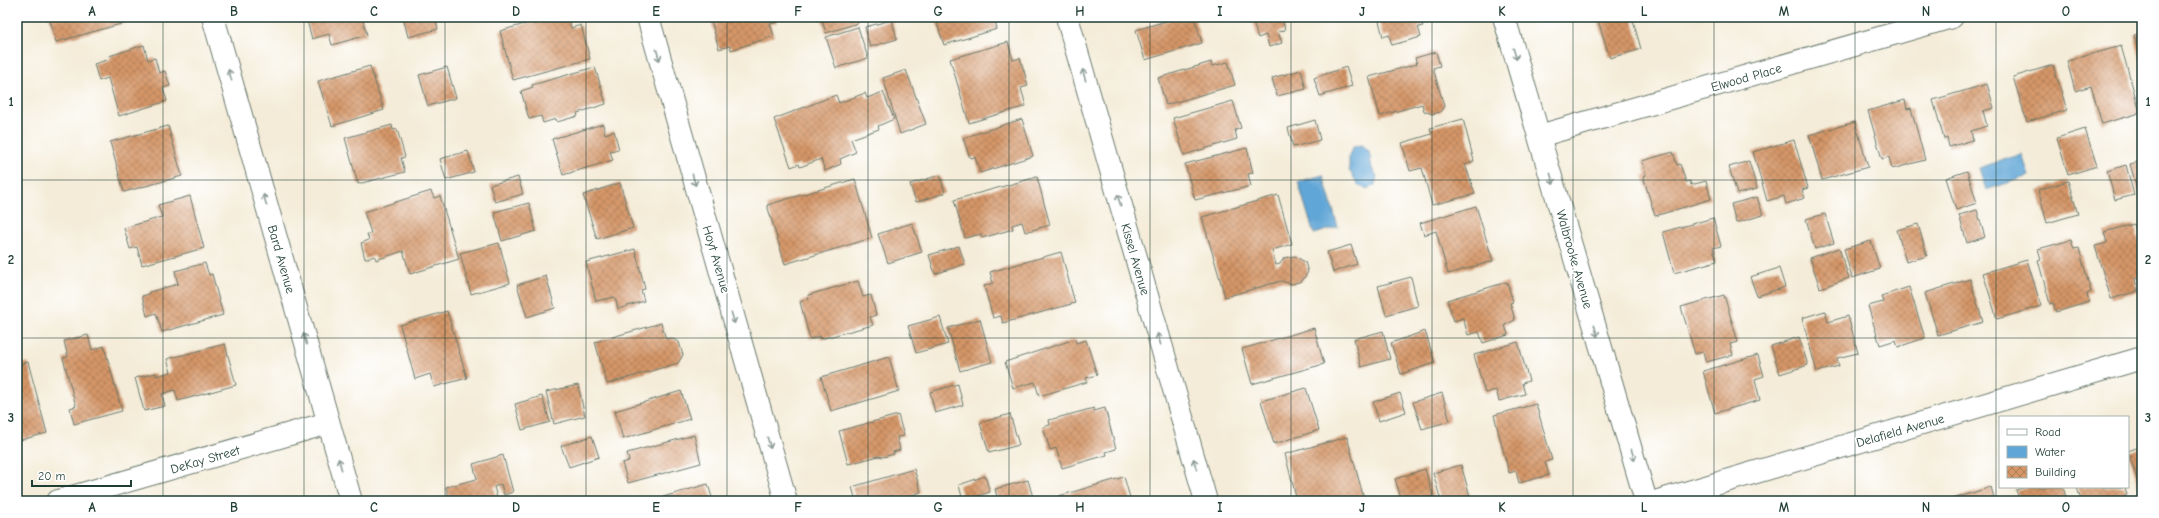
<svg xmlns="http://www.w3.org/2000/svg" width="2159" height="518" font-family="'Comic Neue',sans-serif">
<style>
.water{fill:#60a6d6;stroke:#407285}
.building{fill:url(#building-cross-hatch)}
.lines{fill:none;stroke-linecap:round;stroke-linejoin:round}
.street-casing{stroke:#6a7a6d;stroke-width:24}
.secondary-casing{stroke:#6a7a6d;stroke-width:24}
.street{stroke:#fff;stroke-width:22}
.secondary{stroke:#fff;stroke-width:22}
.oneway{stroke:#8f9e9a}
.grid{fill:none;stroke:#1f3d34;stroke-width:1;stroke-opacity:0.55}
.labels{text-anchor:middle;stroke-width:3.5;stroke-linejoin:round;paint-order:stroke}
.street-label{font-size:13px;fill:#1f3d34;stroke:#fff}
.neatline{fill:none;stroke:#1f3d34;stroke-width:1.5}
.grid-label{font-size:13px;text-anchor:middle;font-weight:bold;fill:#1f3d34}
</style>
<defs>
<pattern id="building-cross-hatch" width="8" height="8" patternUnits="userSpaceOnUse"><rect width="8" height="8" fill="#d59667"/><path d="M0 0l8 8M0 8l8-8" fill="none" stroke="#ac7c56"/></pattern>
</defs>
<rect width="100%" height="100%" fill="#fff"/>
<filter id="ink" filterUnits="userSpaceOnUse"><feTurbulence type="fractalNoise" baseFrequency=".025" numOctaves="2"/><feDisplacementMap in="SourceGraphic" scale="8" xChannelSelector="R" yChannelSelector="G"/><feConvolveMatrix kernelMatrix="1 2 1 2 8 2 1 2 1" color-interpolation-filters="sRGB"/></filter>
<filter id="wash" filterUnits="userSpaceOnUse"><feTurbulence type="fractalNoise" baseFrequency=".012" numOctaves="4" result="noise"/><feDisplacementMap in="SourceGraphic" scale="16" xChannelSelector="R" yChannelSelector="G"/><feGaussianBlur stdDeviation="0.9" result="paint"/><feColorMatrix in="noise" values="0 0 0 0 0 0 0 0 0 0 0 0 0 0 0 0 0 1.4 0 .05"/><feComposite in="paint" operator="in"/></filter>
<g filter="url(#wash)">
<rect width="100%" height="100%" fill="#f4ecd8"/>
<path class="water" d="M 1361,145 L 1369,151 L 1372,169 L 1377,176 L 1375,185 L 1369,189 L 1359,186 L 1349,170 L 1349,155 L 1354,146 Z
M 2022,154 L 2029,176 L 1986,190 L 1979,168 Z
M 1323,175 L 1338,227 L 1314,234 L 1298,182 Z"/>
<g id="blocks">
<path class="building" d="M 49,17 L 146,17 L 56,42 Z
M 306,17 L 362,17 L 367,35 L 332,45 L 329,34 L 312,39 Z
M 403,17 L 435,17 L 438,29 L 408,37 Z
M 549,17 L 568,17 L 571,28 L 581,25 L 590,59 L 513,80 L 500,31 Z
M 710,17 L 776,17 L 778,22 L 770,24 L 774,36 L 731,50 L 730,46 L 719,49 Z
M 821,17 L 856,17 L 858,23 L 826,33 Z
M 935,17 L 994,17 L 997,29 L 944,45 Z
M 1179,17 L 1194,17 L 1202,43 L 1145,60 L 1136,30 Z
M 1271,17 L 1282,17 L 1285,30 L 1278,32 L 1282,43 L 1269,47 L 1266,35 L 1258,38 L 1253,22 Z
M 1296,17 L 1314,17 L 1298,22 Z
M 1378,17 L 1420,17 L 1423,26 L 1418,27 L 1421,37 L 1392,45 L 1389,35 L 1383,37 Z
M 1597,17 L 1632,17 L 1641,49 L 1610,58 Z
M 892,20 L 897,39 L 870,47 L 865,27 Z
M 858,27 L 868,58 L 836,68 L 826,37 Z
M 2142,33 L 2142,65 L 2134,35 Z
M 1008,42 L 1013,60 L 1020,58 L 1024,71 L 1028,86 L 1021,88 L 1026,106 L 969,123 L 950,59 Z
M 144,45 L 148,60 L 155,58 L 159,73 L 165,71 L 170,86 L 163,88 L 167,101 L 119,116 L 108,78 L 99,81 L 94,64 L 110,59 L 109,56 Z
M 2121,46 L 2140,113 L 2102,124 L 2091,86 L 2075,91 L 2067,61 Z
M 1436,52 L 1440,66 L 1433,68 L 1444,106 L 1440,112 L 1432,114 L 1424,111 L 1422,104 L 1380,116 L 1369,77 L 1417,64 L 1415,58 Z
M 1211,62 L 1212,66 L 1228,62 L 1235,85 L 1166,105 L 1158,78 Z
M 2053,65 L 2067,110 L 2027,122 L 2013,77 Z
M 370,66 L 384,110 L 332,126 L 318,81 Z
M 447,67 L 456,98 L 428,106 L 419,75 Z
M 595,67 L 606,104 L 577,113 L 578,116 L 557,122 L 556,119 L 543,123 L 541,116 L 529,119 L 521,91 L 533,87 L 532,85 Z
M 1346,67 L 1352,86 L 1320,96 L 1314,78 Z
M 906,70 L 926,124 L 900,134 L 883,78 Z
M 1301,70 L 1306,89 L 1277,96 L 1272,78 Z
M 1987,84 L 1994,108 L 1983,111 L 1987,126 L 1971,131 L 1973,140 L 1949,147 L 1947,138 L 1944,139 L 1933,100 Z
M 883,92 L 894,119 L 878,126 L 879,129 L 851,139 L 856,152 L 840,159 L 841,164 L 825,171 L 821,159 L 800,167 L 799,164 L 791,167 L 774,119 L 836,95 L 839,103 L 865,93 L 867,98 Z
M 1905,100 L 1907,109 L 1911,108 L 1925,160 L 1892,169 L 1889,157 L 1882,159 L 1868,111 Z
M 1233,101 L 1241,128 L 1235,130 L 1237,139 L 1184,155 L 1173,118 Z
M 1022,119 L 1033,156 L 980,173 L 975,157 L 970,158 L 963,138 Z
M 1463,119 L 1474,161 L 1465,164 L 1475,194 L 1432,205 L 1422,168 L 1410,171 L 1402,143 L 1432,134 L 1430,128 Z
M 1315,120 L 1320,140 L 1293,147 L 1288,128 Z
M 1855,122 L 1868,167 L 1822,180 L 1809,135 Z
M 603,124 L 605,134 L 614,131 L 619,149 L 610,151 L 613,160 L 563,175 L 552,139 Z
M 392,125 L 393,130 L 397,129 L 405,157 L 401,158 L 405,172 L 358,184 L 345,138 Z
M 168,126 L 182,176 L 124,192 L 110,142 Z
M 2085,129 L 2097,166 L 2068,175 L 2057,138 Z
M 1794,140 L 1808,188 L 1802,190 L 1805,198 L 1786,204 L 1784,196 L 1767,201 L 1753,152 Z
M 1247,148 L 1253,173 L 1248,174 L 1251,186 L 1195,200 L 1185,164 Z
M 468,151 L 474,172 L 446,180 L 440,159 Z
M 1673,152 L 1677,165 L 1680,164 L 1686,182 L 1690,181 L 1691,185 L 1706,181 L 1711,199 L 1655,216 L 1643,176 L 1646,175 L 1642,161 Z
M 1749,161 L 1757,189 L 1737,194 L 1729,167 Z
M 2142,161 L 2142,195 L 2139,196 L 2130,164 Z
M 2126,165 L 2134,195 L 2115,200 L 2107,171 Z
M 1967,171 L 1977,203 L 1956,210 L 1946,178 Z
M 940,175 L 945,193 L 916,202 L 910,184 Z
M 518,177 L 523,194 L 495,202 L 490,185 Z
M 1037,177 L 1050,225 L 1025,232 L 1022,222 L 1012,225 L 1013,229 L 982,238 L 981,234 L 965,238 L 954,200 Z
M 855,179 L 872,238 L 785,264 L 767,205 Z
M 2068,181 L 2078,214 L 2047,223 L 2038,190 Z
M 620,183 L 633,228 L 597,239 L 583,195 Z
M 431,191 L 434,198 L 440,196 L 459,259 L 410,274 L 403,251 L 376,260 L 375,256 L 365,259 L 361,243 L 369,240 L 367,234 L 371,233 L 364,212 Z
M 1278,195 L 1292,244 L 1272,250 L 1276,265 L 1280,264 L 1284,258 L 1295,256 L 1305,262 L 1308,272 L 1302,281 L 1292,284 L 1281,281 L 1225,297 L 1202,217 Z
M 190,196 L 204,248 L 142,265 L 137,247 L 130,249 L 124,228 L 162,217 L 158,205 Z
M 1757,197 L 1763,215 L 1736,223 L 1731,204 Z
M 529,203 L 536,231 L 502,241 L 494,212 Z
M 1476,206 L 1493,261 L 1448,274 L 1436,231 L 1424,235 L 1420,223 Z
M 1977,210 L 1985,237 L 1967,243 L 1959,215 Z
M 1825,214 L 1834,243 L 1815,249 L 1806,219 Z
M 1713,218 L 1721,246 L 1713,248 L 1717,261 L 1674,273 L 1663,232 Z
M 912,223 L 922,252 L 888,263 L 878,234 Z
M 1918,224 L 1927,256 L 1906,262 L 1897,230 Z
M 2134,224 L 2142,252 L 2142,277 L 2135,279 L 2138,291 L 2111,299 L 2095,246 L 2107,243 L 2104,232 Z
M 2071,240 L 2074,249 L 2079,248 L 2091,292 L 2087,294 L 2089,302 L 2056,312 L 2053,303 L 2050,304 L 2038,260 L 2041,259 L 2038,249 Z
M 1871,241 L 1880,269 L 1852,278 L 1844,249 Z
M 499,243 L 510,283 L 471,294 L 460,253 Z
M 1351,245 L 1357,264 L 1333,272 L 1327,252 Z
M 959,246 L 965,264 L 935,274 L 929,255 Z
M 1839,248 L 1849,278 L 1820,288 L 1810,258 Z
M 635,249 L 645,289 L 641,290 L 644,301 L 618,309 L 615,297 L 596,301 L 586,262 Z
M 1061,252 L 1075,303 L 1003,323 L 1001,316 L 993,318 L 984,286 L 993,283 L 990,272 Z
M 2027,260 L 2041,306 L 1997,319 L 1983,273 Z
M 205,263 L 209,275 L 212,274 L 223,315 L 162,332 L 156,313 L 147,316 L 142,296 L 149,294 L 149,292 L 178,284 L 175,271 Z
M 1779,268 L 1785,287 L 1757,296 L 1750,277 Z
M 546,276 L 555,308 L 527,317 L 517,285 Z
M 1411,277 L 1418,306 L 1386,315 L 1378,286 Z
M 1970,279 L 1983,322 L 1938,335 L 1925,293 Z
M 858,281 L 863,297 L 871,295 L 876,315 L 870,317 L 873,325 L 821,339 L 820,336 L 810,339 L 800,302 L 809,299 L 808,295 Z
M 1507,282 L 1513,302 L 1510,303 L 1515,320 L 1505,325 L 1508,335 L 1483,343 L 1479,332 L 1468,335 L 1463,318 L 1454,321 L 1447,300 Z
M 1909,287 L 1925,338 L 1898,347 L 1896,340 L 1880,345 L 1868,306 L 1883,302 L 1881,296 Z
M 1724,295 L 1738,342 L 1730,344 L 1733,355 L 1706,362 L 1703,352 L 1695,354 L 1681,307 Z
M 447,311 L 467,378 L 434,387 L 430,374 L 415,379 L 400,325 Z
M 1825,311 L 1828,322 L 1848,316 L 1858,353 L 1837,358 L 1839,366 L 1817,372 L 1802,318 Z
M 940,317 L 948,344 L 916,353 L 908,326 Z
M 980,319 L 992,362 L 960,371 L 948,328 Z
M 661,323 L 666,339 L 671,338 L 679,342 L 683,355 L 678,363 L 607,384 L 595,342 Z
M 1314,328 L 1324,364 L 1252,384 L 1242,349 Z
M 1383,331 L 1390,359 L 1361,367 L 1354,339 Z
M 1425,331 L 1435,363 L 1401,374 L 1391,343 Z
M 88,335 L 92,350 L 104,346 L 122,411 L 74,424 L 70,408 L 76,406 L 63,358 L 68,357 L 64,341 Z
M 1799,337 L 1808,365 L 1780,374 L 1771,346 Z
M 1075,339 L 1076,343 L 1086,340 L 1097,375 L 1086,378 L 1087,382 L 1039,396 L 1035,382 L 1013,388 L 1005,362 Z
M 1518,342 L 1529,381 L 1522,383 L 1525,394 L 1499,401 L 1496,390 L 1485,393 L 1474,355 Z
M 225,344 L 236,385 L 178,401 L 175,390 L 162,394 L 165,406 L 144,411 L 135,378 L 156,373 L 156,376 L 171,372 L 167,359 Z
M 1758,355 L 1764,376 L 1755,379 L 1760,400 L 1715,413 L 1703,371 Z
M 889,357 L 899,391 L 831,411 L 821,377 Z
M 28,362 L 47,433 L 17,441 L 17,365 Z
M 958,384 L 963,405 L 935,413 L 930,392 Z
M 578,385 L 585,416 L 554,424 L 546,392 Z
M 1306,388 L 1319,430 L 1274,444 L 1261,401 Z
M 681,391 L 690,419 L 623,439 L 615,411 Z
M 1400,393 L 1406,412 L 1379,421 L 1373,402 Z
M 1442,393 L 1450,421 L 1422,429 L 1413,402 Z
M 542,396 L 550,422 L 522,430 L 515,404 Z
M 1536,404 L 1552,460 L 1545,462 L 1549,475 L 1519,483 L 1516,471 L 1509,473 L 1494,415 Z
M 1094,408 L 1094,411 L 1105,408 L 1116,449 L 1106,452 L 1107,455 L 1062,468 L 1056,448 L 1050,450 L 1043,427 L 1050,425 L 1049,420 Z
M 1010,414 L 1019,445 L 989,453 L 980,423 Z
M 898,415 L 904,436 L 897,437 L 900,450 L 893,452 L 894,454 L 883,457 L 879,456 L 848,464 L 839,431 Z
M 694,435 L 701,463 L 628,483 L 622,463 L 629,461 L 627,453 Z
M 592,436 L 599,457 L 569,467 L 561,446 Z
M 1347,437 L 1364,499 L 1356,501 L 1297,501 L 1285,454 Z
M 2142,446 L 2142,495 L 2128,451 Z
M 503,455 L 513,492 L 504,495 L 501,484 L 494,487 L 498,501 L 450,501 L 446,487 L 477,479 L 473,464 Z
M 1461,465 L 1470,496 L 1453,501 L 1441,501 L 1433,473 Z
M 914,469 L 921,492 L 913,495 L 915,501 L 856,501 L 852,487 Z
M 1425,469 L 1433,496 L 1418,501 L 1402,501 L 1395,479 Z
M 985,476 L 990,492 L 963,501 L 959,485 Z
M 1124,477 L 1131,501 L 1061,501 L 1059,496 Z
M 1028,480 L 1034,501 L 998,501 L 995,489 Z
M 708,484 L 713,501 L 649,501 Z
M 1991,487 L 1995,501 L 1953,501 L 1953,499 Z
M 2026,487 L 2063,487 L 2067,501 L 2020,501 L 2016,490 Z
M 2077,487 L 2125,487 L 2127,495 L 2124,496 L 2126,501 L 2081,501 Z"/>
</g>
</g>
<g filter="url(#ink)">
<use href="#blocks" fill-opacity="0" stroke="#6a7a6d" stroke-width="1"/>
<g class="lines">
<defs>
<path id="street" d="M 648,17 L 786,501
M 1067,17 L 1206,501
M 1504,17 L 1646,501
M 1539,136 L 1952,17
M 58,501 L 328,423
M 1658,501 L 2142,358"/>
<path id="secondary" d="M 213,17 L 351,501"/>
</defs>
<use href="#street" class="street-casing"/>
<use href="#secondary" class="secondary-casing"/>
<use href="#street" class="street"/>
<use href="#secondary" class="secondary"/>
</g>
<defs><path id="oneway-shaft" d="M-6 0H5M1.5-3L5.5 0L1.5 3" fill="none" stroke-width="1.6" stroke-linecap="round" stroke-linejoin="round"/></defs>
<g class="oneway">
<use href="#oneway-shaft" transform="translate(1515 54) rotate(73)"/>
<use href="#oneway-shaft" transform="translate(658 55) rotate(74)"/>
<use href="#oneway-shaft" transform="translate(230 75) rotate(-106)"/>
<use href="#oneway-shaft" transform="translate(1084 75) rotate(-106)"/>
<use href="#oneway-shaft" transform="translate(1552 179) rotate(74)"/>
<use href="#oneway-shaft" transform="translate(694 180) rotate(74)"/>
<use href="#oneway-shaft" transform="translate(265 200) rotate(-106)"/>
<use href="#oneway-shaft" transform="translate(1119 200) rotate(-106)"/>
<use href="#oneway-shaft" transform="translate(733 318) rotate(74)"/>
<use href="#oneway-shaft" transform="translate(1596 331) rotate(74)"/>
<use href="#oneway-shaft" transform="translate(305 339) rotate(-106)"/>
<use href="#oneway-shaft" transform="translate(1159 339) rotate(-106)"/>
<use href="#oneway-shaft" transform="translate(769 443) rotate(74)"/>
<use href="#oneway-shaft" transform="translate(1633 455) rotate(74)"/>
<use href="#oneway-shaft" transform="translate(340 464) rotate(-106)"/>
<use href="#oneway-shaft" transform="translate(1195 464) rotate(-106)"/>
</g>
</g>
<path class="grid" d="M 163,17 L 163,501M 304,17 L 304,501M 445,17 L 445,501M 586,17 L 586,501M 727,17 L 727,501M 868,17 L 868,501M 1009,17 L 1009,501M 1150,17 L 1150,501M 1291,17 L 1291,501M 1432,17 L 1432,501M 1573,17 L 1573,501M 1714,17 L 1714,501M 1855,17 L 1855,501M 1996,17 L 1996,501M 17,180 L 2142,180M 17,338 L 2142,338"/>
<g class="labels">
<g class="street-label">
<text transform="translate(1746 77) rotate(-16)" y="5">Elwood Place</text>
<text transform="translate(282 259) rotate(74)" y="5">Bard Avenue</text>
<text transform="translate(717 259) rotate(74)" y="5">Hoyt Avenue</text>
<text transform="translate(1136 259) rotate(74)" y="5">Kissel Avenue</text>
<text transform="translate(1575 259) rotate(74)" y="5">Walbrooke Avenue</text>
<text transform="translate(1900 430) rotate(-16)" y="5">Delafield Avenue</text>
<text transform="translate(205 459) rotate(-16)" y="5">DeKay Street</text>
</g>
</g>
<rect width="2159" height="518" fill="none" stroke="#fff" stroke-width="44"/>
<rect x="1999" y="416" width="130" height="72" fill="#ffffff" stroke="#a5b1ae"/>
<rect x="2007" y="429" width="20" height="6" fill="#ffffff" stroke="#a5b1ae"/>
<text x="2035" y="436" font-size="12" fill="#1f3d34">Road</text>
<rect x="2007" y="446" width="20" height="12" fill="#60a6d6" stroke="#a5b1ae"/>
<text x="2035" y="456" font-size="12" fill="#1f3d34">Water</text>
<rect x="2007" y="466" width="20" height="12" fill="url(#building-cross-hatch)" stroke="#a5b1ae"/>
<text x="2035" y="476" font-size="12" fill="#1f3d34">Building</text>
<path d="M32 480v6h99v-6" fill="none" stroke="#1f3d34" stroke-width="2"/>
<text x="38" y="480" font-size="12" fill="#1f3d34" stroke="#ffffff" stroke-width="3" paint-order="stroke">20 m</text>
<rect x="22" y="22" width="2115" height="474" class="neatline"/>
<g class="grid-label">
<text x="92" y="16">A</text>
<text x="234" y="16">B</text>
<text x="374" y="16">C</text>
<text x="516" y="16">D</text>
<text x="656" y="16">E</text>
<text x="798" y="16">F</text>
<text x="938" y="16">G</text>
<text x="1080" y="16">H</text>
<text x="1220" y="16">I</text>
<text x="1362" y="16">J</text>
<text x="1502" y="16">K</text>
<text x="1644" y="16">L</text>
<text x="1784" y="16">M</text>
<text x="1926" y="16">N</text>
<text x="2066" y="16">O</text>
<text x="11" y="106">1</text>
<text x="2148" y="106">1</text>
<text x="11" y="264">2</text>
<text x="2148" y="264">2</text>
<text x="11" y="422">3</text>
<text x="2148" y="422">3</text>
<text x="92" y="512">A</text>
<text x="234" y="512">B</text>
<text x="374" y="512">C</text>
<text x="516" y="512">D</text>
<text x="656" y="512">E</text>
<text x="798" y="512">F</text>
<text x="938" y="512">G</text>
<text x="1080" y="512">H</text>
<text x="1220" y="512">I</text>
<text x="1362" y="512">J</text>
<text x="1502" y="512">K</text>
<text x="1644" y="512">L</text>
<text x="1784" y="512">M</text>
<text x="1926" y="512">N</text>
<text x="2066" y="512">O</text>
</g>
</svg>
